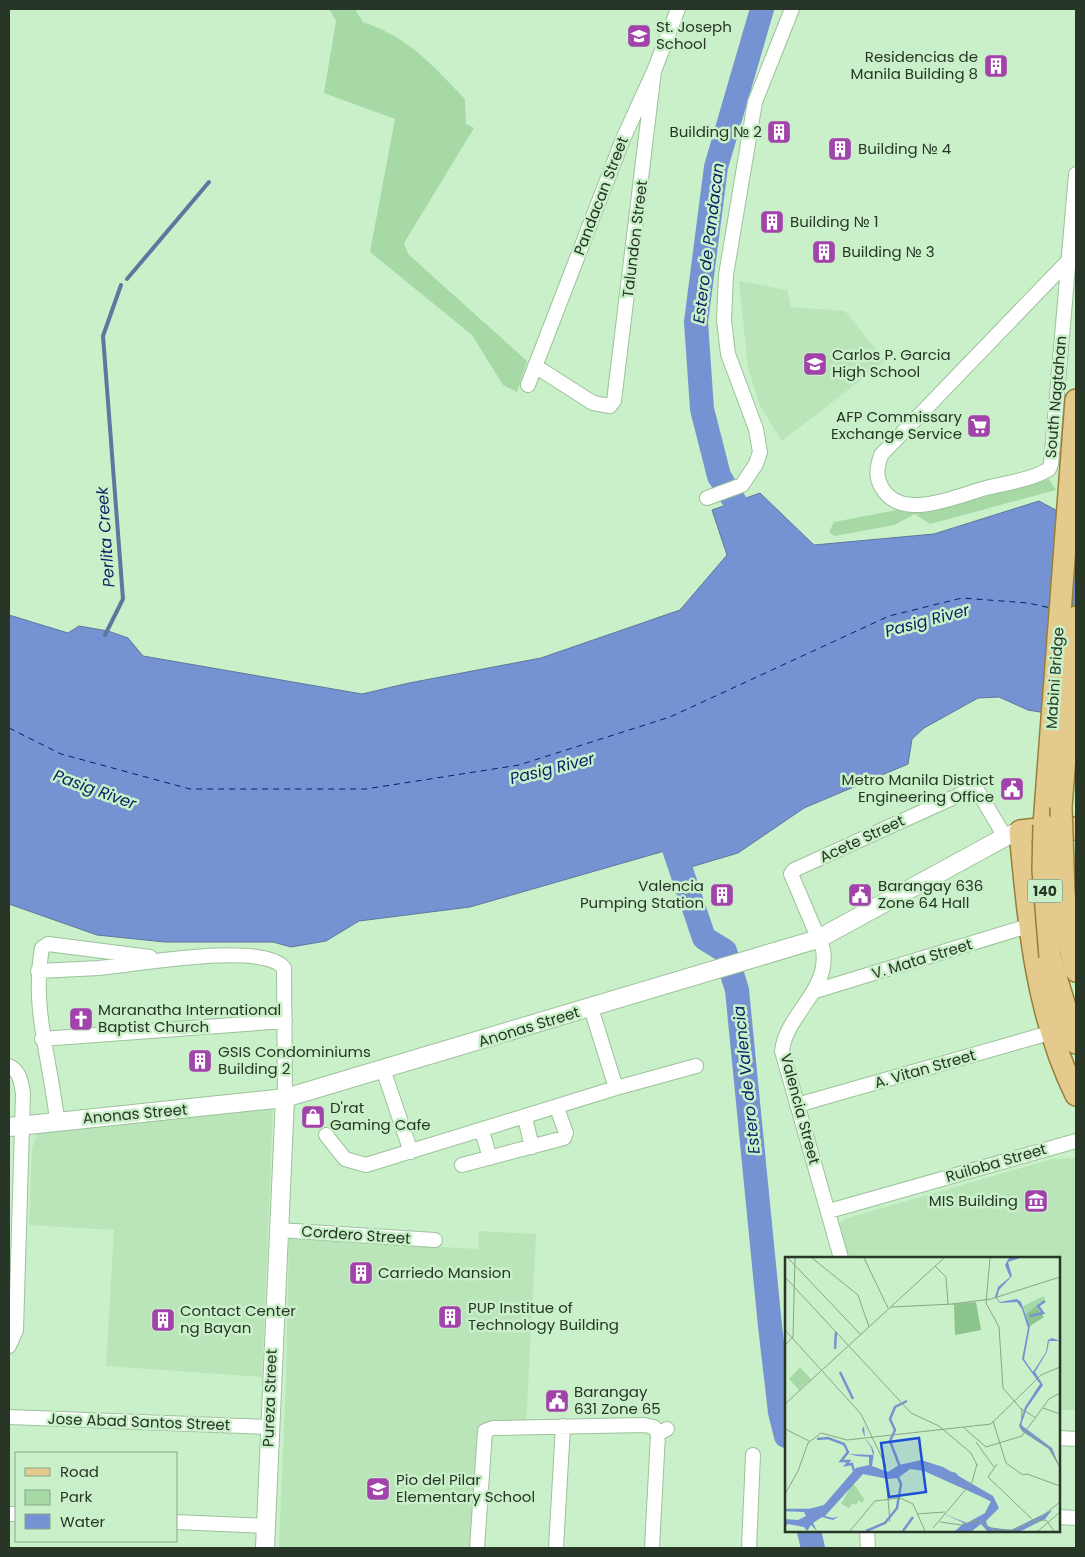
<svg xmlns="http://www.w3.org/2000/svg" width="1085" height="1557" font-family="Poppins,sans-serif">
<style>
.built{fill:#b9e5b8}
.green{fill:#a6d9a6}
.water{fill:#7593d2;stroke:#5e779e}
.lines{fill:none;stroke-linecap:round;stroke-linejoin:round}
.stream{stroke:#5e779e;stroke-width:4}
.river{stroke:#7593d2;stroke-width:24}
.ferry{stroke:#061f67;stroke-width:1;stroke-dasharray:6 5;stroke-linecap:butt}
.minor-casing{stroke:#9cc29b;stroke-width:16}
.tertiary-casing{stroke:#9cc29b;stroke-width:20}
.primary-casing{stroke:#977f38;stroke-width:24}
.minor{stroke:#fff;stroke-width:14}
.tertiary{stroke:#fff;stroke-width:18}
.primary{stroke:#e5ca8d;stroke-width:21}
.primary-bridge-casing{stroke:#977f38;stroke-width:24;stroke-linecap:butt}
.primary-bridge{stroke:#e5ca8d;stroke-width:21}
.labels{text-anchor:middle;stroke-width:5;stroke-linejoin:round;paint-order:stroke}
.shield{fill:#c9f0c8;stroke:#586e57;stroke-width:1}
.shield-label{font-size:14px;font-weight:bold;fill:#273626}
.poi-label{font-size:15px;fill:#273626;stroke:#c9f0c8;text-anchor:start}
.street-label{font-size:15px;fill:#273626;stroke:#c9f0c8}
.water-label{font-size:16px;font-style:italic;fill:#061f67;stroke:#c9f0c8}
.inset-river{fill:none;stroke:#7593d2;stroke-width:2.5}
.inset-road{fill:none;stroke:#88a687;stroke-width:1}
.view{fill:#1d4ed8;fill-opacity:0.15;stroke:#1d4ed8;stroke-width:2.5}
.inset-edge{fill:none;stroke:#273626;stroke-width:2.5}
</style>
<rect width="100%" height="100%" fill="#c9f0c8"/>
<path class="built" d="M 739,281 L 787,290 L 791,307 L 845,311 L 885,361 L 782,441 L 760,406 L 748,367 Z
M 273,1106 L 262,1377 L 106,1366 L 114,1230 L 29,1225 L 32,1148 L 41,1125 Z
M 1076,1158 L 1076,1410 L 1059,1410 L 1059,1258 L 837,1258 L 837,1226 L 844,1219 L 1052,1159 Z
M 479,1231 L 536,1234 L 526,1425 L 482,1423 L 477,1430 L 473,1548 L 279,1548 L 286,1379 L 289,1239 L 478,1249 Z"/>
<path class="green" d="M 329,9 L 355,9 L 363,22 C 410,38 432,65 465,99 L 466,124 L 474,128 L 404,243 L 408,254 L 527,361 L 517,392 L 503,385 L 472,335 L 370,252 L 395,119 L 324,93 L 336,21 Z
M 1049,479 L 1056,490 L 930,524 L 915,514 L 894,525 L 835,536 L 829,532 L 834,522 L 897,510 L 916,510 Z"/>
<path class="water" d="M 760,493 L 814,545 L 934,534 L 1039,501 L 1076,521 L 1076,718 L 1028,710 L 999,697 L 978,698 L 924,728 L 912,739 L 908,764 L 804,808 L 738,853 L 674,872 L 668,850 L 470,907 L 359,921 L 326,941 L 291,947 L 273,942 L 165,942 L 97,935 L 9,904 L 9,615 L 68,633 L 79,626 L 108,631 L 128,638 L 143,656 L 362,694 L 409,683 L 541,658 L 680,610 L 727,555 L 712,510 Z"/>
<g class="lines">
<path class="stream" d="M 127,279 L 209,182
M 105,635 L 123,599 L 103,336 L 121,285"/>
<path class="river" d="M 747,530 L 735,502 L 719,476 L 702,409 L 696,322 L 716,167 L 762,9
M 671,840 L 704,938 L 725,951 L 737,990 L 770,1326 L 780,1412 L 786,1436
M 809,1531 L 813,1548"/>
<path class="ferry" d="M 9,728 L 61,754 L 190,789 L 366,789 L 519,765 L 670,717 L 889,616 L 962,598 L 1028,603 L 1051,608"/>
<defs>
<path id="minor" d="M 1067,262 L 881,455 C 877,468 875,476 882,488 C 902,522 956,496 986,488 C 1006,483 1031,480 1049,469 L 1051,464 L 1076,174
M 535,366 L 593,403 L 610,406 L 614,401 L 654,71
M 528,385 L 623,139 L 654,71 L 678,9
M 707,498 L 742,485 L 756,464 L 760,452 L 756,429 L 728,354 L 724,320 L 726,275 L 755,102 L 792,9
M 38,971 C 58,970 79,969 99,968 C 134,965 262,941 284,968 L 285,1098
M 815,991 L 1028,926
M 591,1008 L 616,1088
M 42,1039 L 285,1021
M 9,1066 C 20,1071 21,1082 23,1093 L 16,1330 L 9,1346
M 383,1069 L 411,1152
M 797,1105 L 1053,1032
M 525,1118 L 532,1147
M 57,1121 C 51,1061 31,1009 42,948 L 48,944 L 150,957
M 482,1131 L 490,1158
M 326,1135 L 345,1159 L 366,1165 L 616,1088 L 696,1066
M 462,1165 L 564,1138 L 566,1133 L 557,1108
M 829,1211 L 1076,1141
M 278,1230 L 435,1240
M 841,1258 L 782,1051 C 786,1014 830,991 823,949 L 791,874 L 794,870 L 970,790 L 979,793 L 1005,837
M 9,1417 L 269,1427
M 1059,1438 L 1076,1439
M 9,1514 L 16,1514
M 1059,1517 L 1076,1518
M 176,1522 L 266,1526
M 867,1531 L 868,1548
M 477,1548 L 485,1431 L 493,1428 L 644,1425 L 654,1427 L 658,1434 L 667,1429
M 556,1548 L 563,1426
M 652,1548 L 658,1434
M 749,1548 L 753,1455"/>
<path id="tertiary" d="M 9,1127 L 285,1098 L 818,939 L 1005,837 L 1020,831
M 265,1548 L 285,1098"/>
<path id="primary" d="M 1061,807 L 1076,617
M 1044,825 L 1076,400
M 1076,829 L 1064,826 L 1020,831 C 1028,920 1036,1014 1076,1095
M 1071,953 L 1076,971
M 1050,957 L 1076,1043"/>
</defs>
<use href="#minor" class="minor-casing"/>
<use href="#tertiary" class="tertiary-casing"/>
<use href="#primary" class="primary-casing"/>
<use href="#minor" class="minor"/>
<use href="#tertiary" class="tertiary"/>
<use href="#primary" class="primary"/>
<defs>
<path id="primary-bridge" d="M 1061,807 L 1064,893 L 1071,953
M 1044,825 L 1043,870 L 1050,957"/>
</defs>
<use href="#primary-bridge" class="primary-bridge-casing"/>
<use href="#primary-bridge" class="primary-bridge"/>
</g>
<defs>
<symbol id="school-square" viewBox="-11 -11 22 22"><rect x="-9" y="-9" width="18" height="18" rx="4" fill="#a242ab" stroke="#c9f0c8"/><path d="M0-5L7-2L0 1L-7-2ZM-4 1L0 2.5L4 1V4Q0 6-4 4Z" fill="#fff"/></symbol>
<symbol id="building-square" viewBox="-11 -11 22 22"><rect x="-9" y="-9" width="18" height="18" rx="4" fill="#a242ab" stroke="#c9f0c8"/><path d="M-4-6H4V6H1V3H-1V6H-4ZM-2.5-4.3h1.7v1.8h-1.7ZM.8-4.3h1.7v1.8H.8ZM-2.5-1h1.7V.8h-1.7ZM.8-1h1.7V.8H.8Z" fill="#fff"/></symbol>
<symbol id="supermarket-square" viewBox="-11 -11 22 22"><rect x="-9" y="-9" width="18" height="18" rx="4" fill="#a242ab" stroke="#c9f0c8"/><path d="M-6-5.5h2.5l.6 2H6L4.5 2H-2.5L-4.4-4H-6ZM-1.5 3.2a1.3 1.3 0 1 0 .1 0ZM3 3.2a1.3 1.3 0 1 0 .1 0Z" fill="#fff"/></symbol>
<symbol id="civic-square" viewBox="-11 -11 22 22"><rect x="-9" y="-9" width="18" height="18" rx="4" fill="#a242ab" stroke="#c9f0c8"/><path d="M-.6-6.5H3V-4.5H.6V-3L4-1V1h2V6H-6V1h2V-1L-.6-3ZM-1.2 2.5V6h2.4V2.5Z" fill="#fff"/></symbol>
<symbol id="church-square" viewBox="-11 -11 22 22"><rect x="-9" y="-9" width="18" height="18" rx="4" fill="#a242ab" stroke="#c9f0c8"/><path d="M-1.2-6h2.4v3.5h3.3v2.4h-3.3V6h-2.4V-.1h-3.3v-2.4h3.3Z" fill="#fff"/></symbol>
<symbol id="shop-square" viewBox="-11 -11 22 22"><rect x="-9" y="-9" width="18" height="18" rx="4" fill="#a242ab" stroke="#c9f0c8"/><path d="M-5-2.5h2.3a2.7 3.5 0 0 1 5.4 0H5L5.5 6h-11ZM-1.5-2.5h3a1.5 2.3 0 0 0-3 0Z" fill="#fff"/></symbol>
<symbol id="museum-square" viewBox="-11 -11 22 22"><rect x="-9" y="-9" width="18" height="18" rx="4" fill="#a242ab" stroke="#c9f0c8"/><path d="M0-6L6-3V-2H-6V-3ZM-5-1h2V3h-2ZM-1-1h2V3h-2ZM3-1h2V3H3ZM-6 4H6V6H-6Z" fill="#fff"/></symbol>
</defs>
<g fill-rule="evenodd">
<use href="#school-square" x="625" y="22" width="28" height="28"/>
<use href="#building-square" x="982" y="52" width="28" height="28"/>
<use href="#building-square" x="765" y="118" width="28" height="28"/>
<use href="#building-square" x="826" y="135" width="28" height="28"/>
<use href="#building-square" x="758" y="208" width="28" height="28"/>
<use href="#building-square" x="810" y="238" width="28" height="28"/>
<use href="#school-square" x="801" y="350" width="28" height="28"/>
<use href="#supermarket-square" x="965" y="412" width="28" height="28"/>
<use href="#civic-square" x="998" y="775" width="28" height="28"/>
<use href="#building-square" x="708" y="881" width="28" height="28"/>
<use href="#civic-square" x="846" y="881" width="28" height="28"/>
<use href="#church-square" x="67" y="1005" width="28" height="28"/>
<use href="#building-square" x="186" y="1047" width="28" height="28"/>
<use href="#shop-square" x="299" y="1103" width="28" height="28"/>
<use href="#museum-square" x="1022" y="1187" width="28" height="28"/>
<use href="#building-square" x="347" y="1259" width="28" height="28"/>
<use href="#building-square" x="436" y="1303" width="28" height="28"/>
<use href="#building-square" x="149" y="1306" width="28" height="28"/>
<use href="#civic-square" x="543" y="1387" width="28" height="28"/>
<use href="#school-square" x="364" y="1475" width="28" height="28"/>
</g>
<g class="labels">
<rect class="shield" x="1027.5" y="879.5" width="35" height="23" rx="4"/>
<g class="shield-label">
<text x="1045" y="896">140</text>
</g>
<g class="poi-label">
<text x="656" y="32">St. Joseph<tspan x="656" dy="17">School</tspan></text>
<text x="978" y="62" text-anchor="end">Residencias de<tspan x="978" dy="17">Manila Building 8</tspan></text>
<text x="762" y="137" text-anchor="end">Building № 2</text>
<text x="858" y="154">Building № 4</text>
<text x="790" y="227">Building № 1</text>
<text x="842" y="257">Building № 3</text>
<text x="832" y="360">Carlos P. Garcia<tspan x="832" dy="17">High School</tspan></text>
<text x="962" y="422" text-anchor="end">AFP Commissary<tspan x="962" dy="17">Exchange Service</tspan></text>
<text x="994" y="785" text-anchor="end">Metro Manila District<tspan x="994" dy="17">Engineering Office</tspan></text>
<text x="704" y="891" text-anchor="end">Valencia<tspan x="704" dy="17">Pumping Station</tspan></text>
<text x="878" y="891">Barangay 636<tspan x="878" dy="17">Zone 64 Hall</tspan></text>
<text x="98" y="1015">Maranatha International<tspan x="98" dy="17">Baptist Church</tspan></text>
<text x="218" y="1057">GSIS Condominiums<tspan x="218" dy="17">Building 2</tspan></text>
<text x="330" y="1113">D'rat<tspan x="330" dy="17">Gaming Cafe</tspan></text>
<text x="1018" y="1206" text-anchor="end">MIS Building</text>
<text x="378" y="1278">Carriedo Mansion</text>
<text x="468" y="1313">PUP Institue of<tspan x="468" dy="17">Technology Building</tspan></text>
<text x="180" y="1316">Contact Center<tspan x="180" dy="17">ng Bayan</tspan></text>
<text x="574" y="1397">Barangay<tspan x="574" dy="17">631 Zone 65</tspan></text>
<text x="396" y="1485">Pio del Pilar<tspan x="396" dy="17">Elementary School</tspan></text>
</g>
<g class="street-label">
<text transform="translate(601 196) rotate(-69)" y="5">Pandacan Street</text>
<text transform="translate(635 239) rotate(-83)" y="5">Talundon Street</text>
<text transform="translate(1056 397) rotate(-85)" y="5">South Nagtahan</text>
<text transform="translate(1055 678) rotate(-86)" y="5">Mabini Bridge</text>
<text transform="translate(862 839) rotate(-25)" y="5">Acete Street</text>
<text transform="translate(922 959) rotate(-17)" y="5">V. Mata Street</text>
<text transform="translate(529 1027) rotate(-17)" y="5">Anonas Street</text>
<text transform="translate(925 1069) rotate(-16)" y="5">A. Vitan Street</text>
<text transform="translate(800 1109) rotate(75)" y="5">Valencia Street</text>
<text transform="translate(135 1114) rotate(-5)" y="5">Anonas Street</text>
<text transform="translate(996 1163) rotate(-16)" y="5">Ruiloba Street</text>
<text transform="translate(356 1235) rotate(4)" y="5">Cordero Street</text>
<text transform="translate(270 1398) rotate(-88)" y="5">Pureza Street</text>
<text transform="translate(139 1422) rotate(2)" y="5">Jose Abad Santos Street</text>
</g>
<g class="water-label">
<text transform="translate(708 243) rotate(-83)" y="6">Estero de Pandacan</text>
<text transform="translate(105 537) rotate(-94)" y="6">Perlita Creek</text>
<text transform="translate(927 620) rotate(-15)" y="6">Pasig River</text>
<text transform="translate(552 768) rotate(-14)" y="6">Pasig River</text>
<text transform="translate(95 789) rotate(20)" y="6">Pasig River</text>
<text transform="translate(746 1080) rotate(-96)" y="6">Estero de Valencia</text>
</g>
</g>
<g transform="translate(785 1257)">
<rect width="275" height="275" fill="#c9f0c8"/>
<path d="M 259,39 L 260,43 L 253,48 L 256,54 L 251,50 L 241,57 L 238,49 ZM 15,110 L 26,122 L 14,133 L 4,122 ZM 68,226 L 80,243 L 76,246 L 74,243 L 71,248 L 68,246 L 64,251 L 56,247 Z" fill="#a6d9a6"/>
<path d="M 191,45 L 196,73 L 170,78 L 169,47 ZM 251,49 L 259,60 L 245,69 L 241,57 Z" fill="#8cc58c"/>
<path d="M 224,1 L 235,1 L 223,5 L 227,19 L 214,33 L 212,41 L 215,45 L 232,42 L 236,45 L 245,69 L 239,102 L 248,115 L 261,95 L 263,83 L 267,81 L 275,84 L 264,84 L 262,95 L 250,115 L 258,128 L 242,151 L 236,168 L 267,191 L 275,211 L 264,192 L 238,175 L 234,169 L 240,150 L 255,127 L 237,102 L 243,71 L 237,52 L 232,45 L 215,46 L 210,40 L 213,30 L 225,20 L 220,8 ZM 79,169 L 80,181 L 87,190 L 89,195 L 87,209 L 103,215 L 114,208 L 136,203 L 158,210 L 208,239 L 214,251 L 201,264 L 203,270 L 226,273 L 267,253 L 260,262 L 236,274 L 202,274 L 196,267 L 187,274 L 170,274 L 179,266 L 157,256 L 182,266 L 200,256 L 206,244 L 139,214 L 125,212 L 113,221 L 103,222 L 78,217 L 40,259 L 48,261 L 54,259 L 48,263 L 37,260 L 28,266 L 32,274 L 26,268 L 22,274 L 19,270 L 3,267 L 0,270 L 0,262 L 13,263 L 21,259 L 19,255 L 0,254 L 0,252 L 24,252 L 39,248 L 71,211 L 84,208 L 84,200 L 72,199 L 63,197 L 88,198 L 86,190 L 81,183 L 77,173 Z" fill="#7593d2"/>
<path class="inset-river" d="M 245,59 L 258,56 L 253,49 L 260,44M 50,92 L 51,75M 55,115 L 68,142M 32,182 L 43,181 L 59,187 L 63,195 L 56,204 L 64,204 L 61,208 L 67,207 L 69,214M 115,210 L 105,184 L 110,173 L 105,162 L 110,150 L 122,144M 102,219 L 125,209 L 136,209 L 170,217 L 181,229M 185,231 L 209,245 L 208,253 L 197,262M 0,253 L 36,253 L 48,246 L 60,227 L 75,214 L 85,213 L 98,218M 81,274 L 100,266 L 112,251 L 116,227 L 112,218M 118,274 L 128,260"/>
<path class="inset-road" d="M 3,1 L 76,78M 27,1 L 73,38 L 84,70M 79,1 L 103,51M 205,1 L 201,46 L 214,70 L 218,131 L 237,153 L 236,172 L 264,191 L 275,210M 150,9 L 161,20 L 163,47M 0,20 L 126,156 L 154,169 L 186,196 L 192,208M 167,47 L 206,42 L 275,20M 106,50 L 168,47M 0,73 L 76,157 L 100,207 L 105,265M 0,88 L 8,80 L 10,1M 0,147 L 159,1M 235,151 L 251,161M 258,151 L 275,157M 208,164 L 221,206 L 238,218 L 242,217 L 275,229M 178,170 L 201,190 L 237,179 L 264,142 L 275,136M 0,172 L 24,184M 191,185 L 209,210M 212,207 L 203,220 L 249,264 L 261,263 L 269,274M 0,237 L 13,214 L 23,186 L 36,176 L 62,183 L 206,167 L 256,118 L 275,110M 132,257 L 160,255M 155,265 L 176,268 L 193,263 L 209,273 L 227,273 L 251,264 L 275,245M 148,271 L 187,225 L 192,207M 65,274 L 90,244 L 115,241 L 128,247 L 140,274M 253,274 L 275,255"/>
<path class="view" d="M 134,181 L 141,235 L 104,240 L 96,186 Z"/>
<rect width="275" height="275" class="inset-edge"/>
</g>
<rect width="1085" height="1557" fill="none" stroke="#273626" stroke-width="20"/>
<rect x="15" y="1452" width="162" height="90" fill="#c9f0c8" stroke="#88a687"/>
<rect x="25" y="1468" width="25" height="8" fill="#e5ca8d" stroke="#88a687"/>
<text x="60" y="1477" font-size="15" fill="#273626">Road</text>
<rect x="25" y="1490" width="25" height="15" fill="#a6d9a6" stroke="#88a687"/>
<text x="60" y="1502" font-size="15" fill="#273626">Park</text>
<rect x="25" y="1514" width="25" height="15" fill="#7593d2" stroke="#88a687"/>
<text x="60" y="1527" font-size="15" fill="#273626">Water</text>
</svg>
